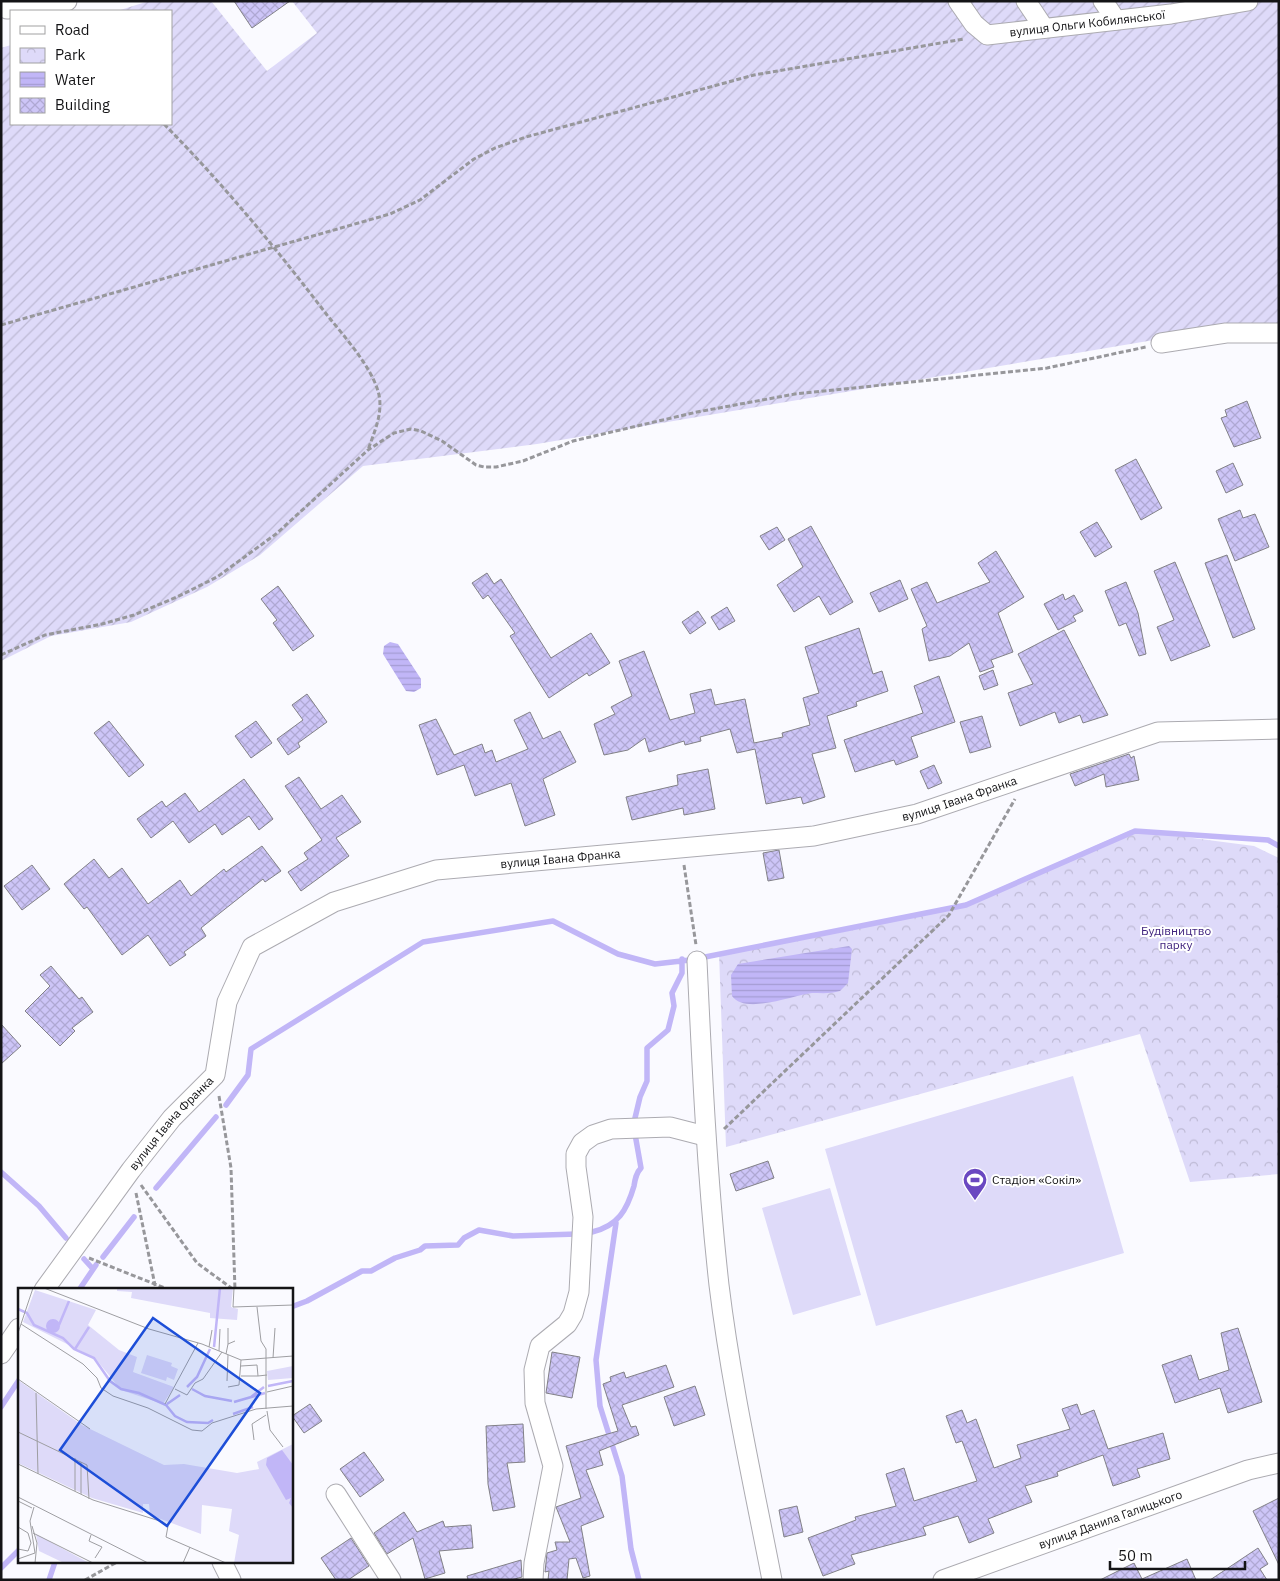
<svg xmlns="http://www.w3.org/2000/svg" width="1280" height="1581" font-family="'IBM Plex Sans',sans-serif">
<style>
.park{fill:url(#park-crowns)}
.garden{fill:url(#garden-furrows)}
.pitch{fill:#dedaf9}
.water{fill:url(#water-rules)}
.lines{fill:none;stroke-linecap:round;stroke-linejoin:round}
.stream{stroke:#c1b6f7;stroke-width:5.5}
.building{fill:url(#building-cross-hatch);stroke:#828187}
.minor-casing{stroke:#acabb1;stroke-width:21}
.path{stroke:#97979b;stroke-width:3;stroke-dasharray:5 2.5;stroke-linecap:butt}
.minor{stroke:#fff;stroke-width:19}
.labels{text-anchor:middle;stroke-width:4;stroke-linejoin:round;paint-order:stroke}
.street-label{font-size:12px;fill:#141416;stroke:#fff}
.park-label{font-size:12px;fill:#40237e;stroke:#fff}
.poi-label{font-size:12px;fill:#141416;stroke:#fff;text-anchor:start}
.inset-river{fill:none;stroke:#c1b6f7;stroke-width:2.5}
.inset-road{fill:none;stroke:#9e9ea2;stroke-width:1}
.view{fill:#1d4ed8;fill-opacity:0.15;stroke:#1d4ed8;stroke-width:2.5}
.inset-edge{fill:none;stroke:#141416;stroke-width:2.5}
</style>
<defs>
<pattern id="park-crowns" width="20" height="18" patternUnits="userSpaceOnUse" patternTransform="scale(1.25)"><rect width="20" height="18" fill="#dedaf9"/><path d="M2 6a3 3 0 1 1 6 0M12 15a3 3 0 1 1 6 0" fill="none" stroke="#bebad5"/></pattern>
<pattern id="garden-furrows" width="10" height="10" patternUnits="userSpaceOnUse" patternTransform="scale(1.25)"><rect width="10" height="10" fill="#dedaf9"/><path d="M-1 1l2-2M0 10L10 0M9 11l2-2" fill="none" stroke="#bebad5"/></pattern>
<pattern id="water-rules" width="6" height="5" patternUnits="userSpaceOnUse" patternTransform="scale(1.25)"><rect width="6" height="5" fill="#c1b6f7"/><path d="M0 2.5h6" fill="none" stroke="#a59cd3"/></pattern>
<pattern id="building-cross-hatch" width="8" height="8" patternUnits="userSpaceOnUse" patternTransform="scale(1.25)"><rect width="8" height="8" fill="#cdc5f7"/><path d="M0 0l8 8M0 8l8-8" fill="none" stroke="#afa8d3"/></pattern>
</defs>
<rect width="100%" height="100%" fill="#fafaff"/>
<path class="park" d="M 1131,830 L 1254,846 L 1279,858 L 1279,1174 L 1190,1182 L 1140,1034 L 726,1147 L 719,953 L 963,904 Z"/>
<path class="garden" d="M 149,1 L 211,1 L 267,71 L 317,33 L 292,1 L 1279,1 L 1279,325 L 1243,325 L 537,444 L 363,466 L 260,555 L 207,587 L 131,622 L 51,636 L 1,661 L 1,48 L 11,45 L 11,124 L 171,124 L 171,11 L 117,11 Z"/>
<path class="pitch" d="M 1073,1076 L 1124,1253 L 876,1326 L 825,1149 Z
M 830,1188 L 861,1295 L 793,1315 L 762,1208 Z"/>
<path class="water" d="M 390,642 L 398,644 L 421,679 L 421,688 L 414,692 L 406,691 L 383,654 L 384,646 Z
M 849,946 L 852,949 L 848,983 L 840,991 C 831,994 821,993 812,993 C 794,995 745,1015 732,996 L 731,975 L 738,964 Z"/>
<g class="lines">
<path class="stream" d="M 226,1105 L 248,1075 L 251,1049 L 423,942 L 553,921 L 618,954 L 655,964 L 690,960 L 966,905 L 1135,831 L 1268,840 L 1279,846
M 635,1118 L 640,1097 L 647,1081 L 647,1048 L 668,1030 L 674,1006 L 672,993 L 682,973 L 682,959
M 1,1172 L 39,1206 L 66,1238
M 156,1188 L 216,1117
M 616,1223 L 596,1360 L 600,1406 L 622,1476 L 631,1549 L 639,1580
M 592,1232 C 618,1226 627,1210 634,1186 C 635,1179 636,1173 641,1168 L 635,1134
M 103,1257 L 134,1217
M 84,1259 L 93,1269
M 79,1290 L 96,1265
M 291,1307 L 307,1301 L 362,1271 L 371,1271 L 395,1258 L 420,1250 L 425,1246 L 458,1245 L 464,1238 L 479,1230 L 513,1236 L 577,1234
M 1,1407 L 19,1380
M 1,1568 L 19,1550
M 49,1580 L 55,1562"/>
</g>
<path class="building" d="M 234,1 L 290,1 L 252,28 Z
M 1247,401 L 1261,438 L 1234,447 L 1221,418 L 1227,416 L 1225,410 Z
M 1136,459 L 1162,508 L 1141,520 L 1115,470 Z
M 1233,463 L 1243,485 L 1226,493 L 1216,471 Z
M 1240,510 L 1243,518 L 1255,514 L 1269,547 L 1235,561 L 1218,519 Z
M 1097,522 L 1112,547 L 1095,557 L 1080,532 Z
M 811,526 L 853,602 L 830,615 L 819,596 L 794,612 L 777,585 L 803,567 L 788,539 Z
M 777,527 L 785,540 L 769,550 L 760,536 Z
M 996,551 L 1024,597 L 998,613 L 1013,652 L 991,660 L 994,667 L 980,672 L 969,643 L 950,656 L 929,661 L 922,629 L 927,626 L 911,589 L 927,582 L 937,603 L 990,582 L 978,563 Z
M 1227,555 L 1255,629 L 1233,638 L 1205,563 Z
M 1175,562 L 1210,646 L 1171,661 L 1157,627 L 1174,620 L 1154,571 Z
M 487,573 L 494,584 L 501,579 L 551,658 L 591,633 L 610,663 L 589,676 L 587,673 L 549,698 L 510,636 L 515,633 L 488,595 L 483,599 L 472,583 Z
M 900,580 L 908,599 L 879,612 L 870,593 Z
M 1126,582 L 1138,613 L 1146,654 L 1139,656 L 1126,623 L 1119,626 L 1105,591 Z
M 278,586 L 314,636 L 293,651 L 273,623 L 277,620 L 261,599 Z
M 1063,594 L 1065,600 L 1074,595 L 1083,611 L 1073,616 L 1076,621 L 1058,630 L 1044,604 Z
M 727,607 L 735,621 L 719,630 L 711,617 Z
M 698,611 L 706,623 L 690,634 L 682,622 Z
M 859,628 L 873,674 L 882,671 L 888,691 L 856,702 L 857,706 L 827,716 L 836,748 L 812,754 L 825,797 L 803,804 L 801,797 L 766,804 L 755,749 L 737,753 L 730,729 L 700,737 L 701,741 L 685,745 L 684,741 L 649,752 L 645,738 L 628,750 L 604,755 L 594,724 L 615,714 L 611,707 L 632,696 L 619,661 L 644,651 L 670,720 L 695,713 L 690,694 L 711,689 L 715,705 L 745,699 L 754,743 L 783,737 L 782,733 L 810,725 L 803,698 L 819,693 L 805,647 Z
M 1064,630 L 1108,715 L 1083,723 L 1080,715 L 1059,723 L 1055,712 L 1020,726 L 1008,693 L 1033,684 L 1018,654 Z
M 993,670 L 998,685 L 984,690 L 979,676 Z
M 939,676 L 955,722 L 911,737 L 918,757 L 896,765 L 894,760 L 855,772 L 844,740 L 923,713 L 914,686 Z
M 307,694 L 327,722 L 298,743 L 300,747 L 288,755 L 277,739 L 303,720 L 292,705 Z
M 530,712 L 543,739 L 560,731 L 576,762 L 543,779 L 555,815 L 525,826 L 511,783 L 475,796 L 464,765 L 437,775 L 419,725 L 436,719 L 454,755 L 482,744 L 485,753 L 492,750 L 496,762 L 528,749 L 514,720 Z
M 982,716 L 991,747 L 970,753 L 960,722 Z
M 109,721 L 144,765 L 129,777 L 94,733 Z
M 256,721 L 272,743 L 251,758 L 235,736 Z
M 1129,754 L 1131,758 L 1134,756 L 1139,780 L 1106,787 L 1104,774 L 1075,786 L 1070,774 Z
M 934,765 L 942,783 L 928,789 L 920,771 Z
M 708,769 L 715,809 L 684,815 L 683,808 L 632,820 L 626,797 L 678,785 L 677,775 Z
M 299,777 L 321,809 L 342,795 L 361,822 L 336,838 L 349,856 L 301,891 L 288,872 L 308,859 L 304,853 L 322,840 L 285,786 Z
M 244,779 L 273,819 L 259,830 L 249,816 L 222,835 L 215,824 L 189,843 L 173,821 L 151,838 L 137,819 L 162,801 L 166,807 L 185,793 L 199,812 Z
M 262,846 L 281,871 L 265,882 L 263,879 L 201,928 L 206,936 L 184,952 L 186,955 L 170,966 L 148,935 L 122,955 L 87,907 L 84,909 L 64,884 L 94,859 L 109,878 L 122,868 L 148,904 L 180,880 L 191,896 L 224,869 L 226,872 Z
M 779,850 L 784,878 L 768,881 L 763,853 Z
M 32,865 L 50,889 L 22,910 L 4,886 Z
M 51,966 L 79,999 L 82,997 L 93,1012 L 72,1028 L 75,1031 L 60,1046 L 25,1011 L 50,986 L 40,975 Z
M 1,1024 L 21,1046 L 1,1064 Z
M 768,1161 L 774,1178 L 736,1191 L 730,1174 Z
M 1238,1328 L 1262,1402 L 1228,1413 L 1220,1388 L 1175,1403 L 1162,1365 L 1191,1355 L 1199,1380 L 1229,1370 L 1221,1333 Z
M 552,1352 L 580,1357 L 572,1398 L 546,1393 Z
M 666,1365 L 674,1387 L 622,1405 L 631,1427 L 636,1426 L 639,1435 L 599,1451 L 603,1465 L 586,1470 L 604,1517 L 581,1526 L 590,1576 L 583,1578 L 576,1558 L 569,1559 L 567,1580 L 548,1580 L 549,1571 L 545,1572 L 547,1553 L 557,1550 L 555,1542 L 570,1542 L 556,1507 L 581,1498 L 566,1446 L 618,1431 L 603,1384 L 611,1381 L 610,1377 L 624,1372 L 626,1378 Z
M 695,1386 L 705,1415 L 674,1426 L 664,1397 Z
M 310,1404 L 322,1421 L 304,1433 L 292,1416 Z
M 1077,1404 L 1081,1415 L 1094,1410 L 1108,1449 L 1163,1433 L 1170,1459 L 1137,1469 L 1140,1477 L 1113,1486 L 1103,1455 L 1057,1472 L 1058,1476 L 1025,1486 L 1032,1502 L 988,1519 L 994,1533 L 969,1543 L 958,1516 L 923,1527 L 926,1535 L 851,1555 L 855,1564 L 823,1576 L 808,1538 L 856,1520 L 855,1517 L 896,1506 L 886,1474 L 904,1468 L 914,1501 L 977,1481 L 962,1441 L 956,1443 L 946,1416 L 962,1410 L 967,1423 L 976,1419 L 994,1468 L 1021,1458 L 1017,1445 L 1070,1429 L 1062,1409 Z
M 523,1424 L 525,1462 L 507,1463 L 515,1507 L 493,1511 L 488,1484 L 486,1426 Z
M 364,1452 L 384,1480 L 360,1497 L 340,1469 Z
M 1279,1498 L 1279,1565 L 1253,1511 Z
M 797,1506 L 803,1532 L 784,1537 L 779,1510 Z
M 404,1512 L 417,1532 L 443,1521 L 445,1527 L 471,1525 L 473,1548 L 439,1551 L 445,1573 L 425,1579 L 413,1538 L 387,1554 L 374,1533 Z
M 351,1538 L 369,1566 L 348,1580 L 336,1580 L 321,1558 Z
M 1258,1548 L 1268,1564 L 1260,1569 L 1267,1580 L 1210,1580 Z
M 1187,1559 L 1196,1580 L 1100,1580 L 1134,1563 L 1142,1579 Z
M 521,1560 L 522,1577 L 511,1580 L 468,1580 L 467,1576 Z"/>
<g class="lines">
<defs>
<g id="minor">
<path id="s1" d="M 958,1 L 974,24 L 987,35 L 1171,14 L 1248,1"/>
<path d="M 1026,1 L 1044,28"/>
<path d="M 1103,1 L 1116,20"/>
<path d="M 1,6 L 7,9 L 67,1"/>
<path d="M 1161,343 L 1226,333 L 1279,333"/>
<path d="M 697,961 C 702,1069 707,1177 719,1285 C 731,1384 753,1482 772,1580"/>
<path id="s2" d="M 44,1290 L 131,1170 L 172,1118 L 215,1075 L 227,1002 L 252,947 L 334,902 L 436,870 L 814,836 L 917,814 L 1158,732 L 1279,729"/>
<path d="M 1,1354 L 19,1328"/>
<path d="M 336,1494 L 391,1580"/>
<path d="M 222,1562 L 231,1580"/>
<path d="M 533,1580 L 534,1563 L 553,1466 L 535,1403 L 534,1370 L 540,1346 L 567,1324 L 573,1314 L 579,1292 L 583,1217 L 576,1167 L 576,1154 L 582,1143 L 593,1135 L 611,1129 L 670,1127 L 705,1136"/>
<path id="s3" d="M 943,1580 L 1248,1470 L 1279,1463"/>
</g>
</defs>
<use href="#minor" class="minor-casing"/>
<path class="path" d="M 164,124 C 223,184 276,248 327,315 C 344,336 370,365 378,391 C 384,411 375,430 368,450
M 1,325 L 390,214 L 420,200 L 474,159 L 495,148 L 526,137 L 754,75 L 964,39
M 1,655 L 45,635 L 102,624 L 134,615 L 177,597 L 217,577 L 276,534 L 368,450 L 394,433 L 411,429 L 421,431 L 442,441 L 476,465 L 484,467 L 496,467 L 523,461 L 573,441 L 697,412 L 795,394 L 1047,368 L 1146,347
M 684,865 L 696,945
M 219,1096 L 231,1168 L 235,1290
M 724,1129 L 949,915 L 1015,799
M 141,1185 L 197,1263 L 234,1290
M 136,1193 L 156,1290
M 89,1258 L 170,1290
M 85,1580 L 117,1562"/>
<use href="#minor" class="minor"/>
</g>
<defs>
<symbol id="stadium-pin" viewBox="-11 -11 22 30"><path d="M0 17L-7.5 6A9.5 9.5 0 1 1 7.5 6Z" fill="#6a48c1" stroke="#fff"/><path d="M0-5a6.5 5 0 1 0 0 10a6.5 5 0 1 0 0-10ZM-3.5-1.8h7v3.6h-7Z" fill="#fff"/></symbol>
</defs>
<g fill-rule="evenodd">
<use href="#stadium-pin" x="961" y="1166" width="28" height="38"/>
</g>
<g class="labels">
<g class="street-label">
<text dy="4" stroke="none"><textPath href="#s1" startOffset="146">вулиця Ольги Кобилянської</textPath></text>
<text dy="4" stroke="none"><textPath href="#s2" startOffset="1140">вулиця Івана Франка</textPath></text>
<text dy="4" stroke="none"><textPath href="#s2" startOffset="735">вулиця Івана Франка</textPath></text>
<text dy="4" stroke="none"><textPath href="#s2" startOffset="210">вулиця Івана Франка</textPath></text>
<text dy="4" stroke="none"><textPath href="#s3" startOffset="178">вулиця Данила Галицького</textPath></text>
</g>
<g class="park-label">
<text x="1176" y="935">Будівництво<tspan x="1176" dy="14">парку</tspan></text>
</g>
<g class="poi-label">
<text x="992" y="1184">Стадіон «Сокіл»</text>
</g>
</g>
<g transform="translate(18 1288)">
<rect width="275" height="275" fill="#fafaff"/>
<path d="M 18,246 L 71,275 L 46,275 L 21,263 Z" fill="#dedaf9"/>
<path d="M 17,2 L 78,22 L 70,37 L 101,62 L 119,69 L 115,84 L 156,99 L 145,116 L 103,102 L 77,70 L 5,34 Z" fill="#dedaf9"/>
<path d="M 99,0 L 215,0 L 213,19 L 220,21 L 219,32 L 192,30 L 192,25 L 113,10 L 114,4 L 99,3 ZM 275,78 L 275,90 L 250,92 L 249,83 ZM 0,92 L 64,137 L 146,177 L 166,176 L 219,185 L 241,181 L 239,174 L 275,156 L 275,275 L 216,275 L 221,247 L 211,243 L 214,221 L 184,217 L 183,246 L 132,227 L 131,216 L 125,216 L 125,225 L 74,210 L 0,175 Z" fill="#dedaf9"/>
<path d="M 129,67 L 154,75 L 153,78 L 160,81 L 156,92 L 149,89 L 148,93 L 123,85 Z" fill="#dedaf9"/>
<path d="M28 38a7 7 0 1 1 14 0a7 7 0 1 1-14 0ZM 264,162 L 275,177 L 275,220 L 271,215 L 273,210 L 268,212 L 248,177 L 249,170 Z" fill="#c1b6f7"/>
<path class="inset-river" d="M 0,21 L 9,25 L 16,37 L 45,50 L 56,61 L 76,70 L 92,93 L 103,101 L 121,105 L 148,117 L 157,128 L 169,134 L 190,135 L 195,132M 41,37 L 51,13M 196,59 L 202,0M 57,61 L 71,39M 250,98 L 275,93M 169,99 L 179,89 L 192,61M 174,101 L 187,108 L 214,113M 233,109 L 246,99M 216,114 L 247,105M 149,116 L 162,107M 215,126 L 235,119"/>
<path class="inset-road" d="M 26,0 L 131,41 L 184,56 L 223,72 L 275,68M 216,0 L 215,19 L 275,17M 239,19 L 243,53 L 248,61 L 248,121M 3,36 L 65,76 L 79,90 L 83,100 L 95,108 L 130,120 L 174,142 L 184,143 L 194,135 L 238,121 L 275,118M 0,45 L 15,0M 210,56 L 210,40M 191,59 L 194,42M 201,63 L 202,41M 208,66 L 210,56 L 217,53M 255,70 L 257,40M 223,78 L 239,77 L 240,88 L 249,87M 223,88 L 240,88M 0,91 L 72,141M 209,93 L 210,67M 210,99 L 221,97 L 223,72M 157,101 L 169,107 L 177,95 L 185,91 L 204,64M 249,104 L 275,98M 18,105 L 20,186M 147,116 L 180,55M 249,123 L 252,142 L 265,159M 0,144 L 69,177 L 71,211M 236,152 L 234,136 L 248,127M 0,176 L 75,212 L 145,234 L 150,238 L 148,249 L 208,275M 57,203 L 57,170M 63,206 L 63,174M 0,209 L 130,275M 0,213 L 14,220M 14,238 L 19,255 L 17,275M 0,239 L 10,245 L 13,255 L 10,263 L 0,261M 15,245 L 75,275M 73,247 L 71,253 L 84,259 L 77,270M 0,271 L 17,265 L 12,233 L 16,219M 165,275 L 172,259"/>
<path class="view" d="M 135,30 L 242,105 L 149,238 L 42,162 Z"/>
<rect width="275" height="275" class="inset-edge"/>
</g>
<rect width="1280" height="1581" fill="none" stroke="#141416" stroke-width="5"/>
<rect x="10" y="10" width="162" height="115" fill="#ffffff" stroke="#a1a1a2"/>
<rect x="20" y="26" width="25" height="8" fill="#ffffff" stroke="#a1a1a2"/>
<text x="55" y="35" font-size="15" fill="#141416">Road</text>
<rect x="20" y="48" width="25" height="15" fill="url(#park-crowns)" stroke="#a1a1a2"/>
<text x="55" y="60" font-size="15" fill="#141416">Park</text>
<rect x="20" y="72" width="25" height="15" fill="url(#water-rules)" stroke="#a1a1a2"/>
<text x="55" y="85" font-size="15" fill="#141416">Water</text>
<rect x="20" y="98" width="25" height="15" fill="url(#building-cross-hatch)" stroke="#a1a1a2"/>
<text x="55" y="110" font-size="15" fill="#141416">Building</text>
<path d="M1110 1561v8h135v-8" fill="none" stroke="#141416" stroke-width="2.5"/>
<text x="1118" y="1561" font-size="15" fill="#141416" stroke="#ffffff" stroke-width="4" paint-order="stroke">50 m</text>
</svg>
